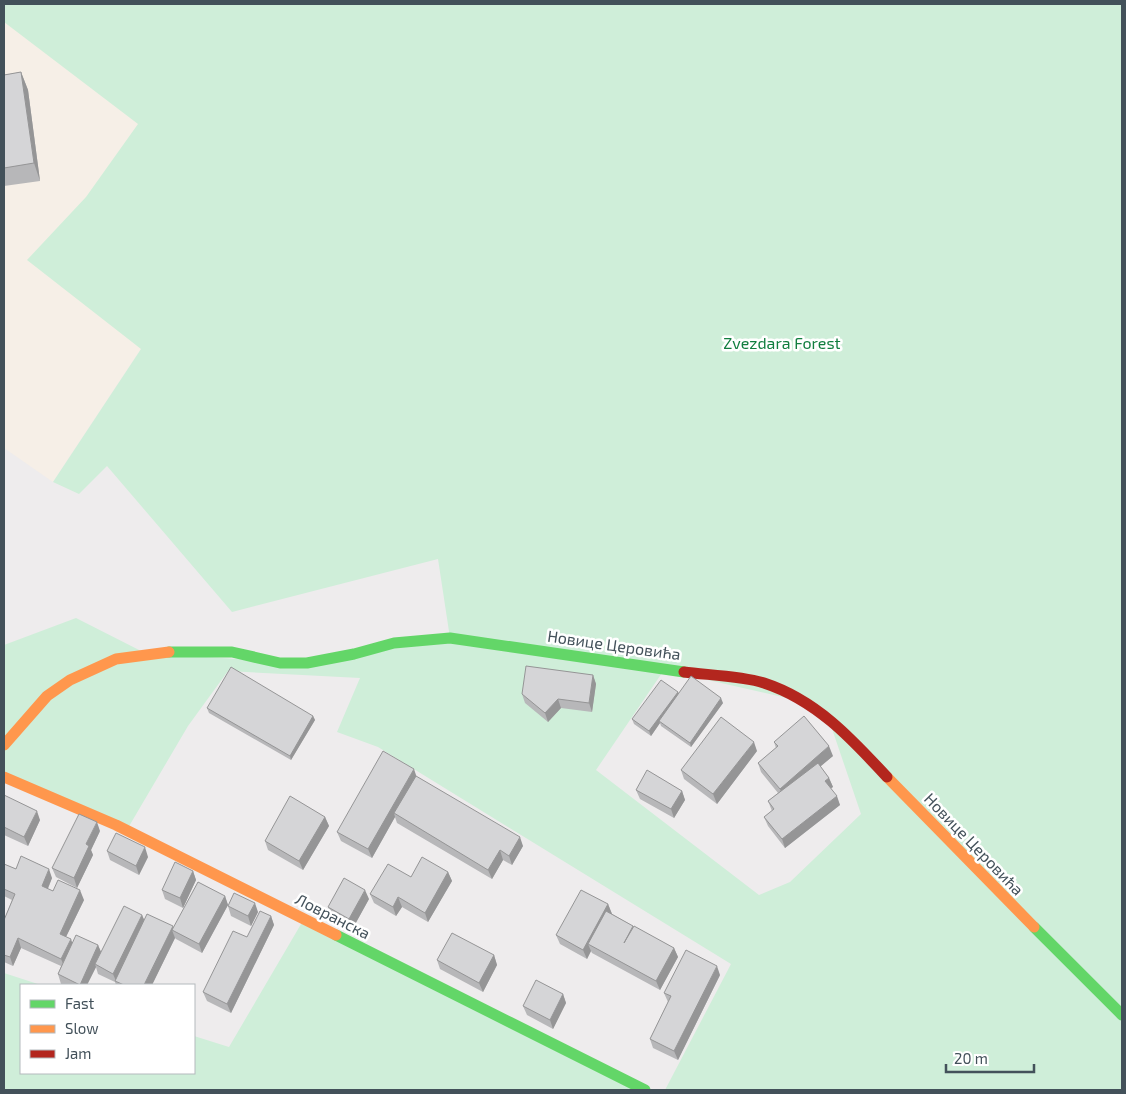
<svg xmlns="http://www.w3.org/2000/svg" width="1126" height="1094" font-family="'Exo 2',sans-serif">
<style>
.commercial{fill:#f6efe7}
.green{fill:#cfeed9;fill-rule:evenodd}
.lines{fill:none;stroke-linecap:round;stroke-linejoin:round}
.fast{stroke:#63d668;stroke-width:11}
.slow{stroke:#ff974d;stroke-width:11}
.jam{stroke:#b3261e;stroke-width:11}
.wall{fill:#b7b7b9}
.shaded-wall{fill:#959596}
.building{fill:#d5d5d7;stroke:#959596}
.labels{text-anchor:middle;stroke-width:5;stroke-linejoin:round;paint-order:stroke}
.park-label{font-size:16px;fill:#117e3f;stroke:#fff}
.street-label{font-size:16px;fill:#43515a;stroke:#fff}
</style>
<rect width="100%" height="100%" fill="#eeeced"/>
<path class="commercial" d="M 4,4 L 184,54 L 141,349 L 53,482 L 4,448 Z"/>
<path class="green" d="M 4,4 L 1122,4 L 1122,1090 L 665,1090 L 731,964 L 378,747 L 337,732 L 360,678 L 228,671 L 188,726 L 128,828 L 645,1090 L 4,1090 L 4,973 L 41,985 L 21,985 L 21,1073 L 194,1073 L 194,1036 L 229,1047 L 304,919 L 4,777 L 4,645 L 76,618 L 145,653 L 299,663 L 450,638 L 438,559 L 232,612 L 107,466 L 79,494 L 53,482 L 141,349 L 27,260 L 86,197 L 138,124 L 4,22 ZM 664,670 L 809,703 L 828,717 L 861,814 L 790,882 L 759,895 L 596,770 Z"/>
<g class="lines">
<path class="fast" d="M 169,652 L 232,652 L 280,663 L 307,663 L 354,654 L 394,643 L 450,638 L 684,672
M 1034,927 L 1122,1015
M 336,935 L 645,1090"/>
<path class="slow" d="M 4,745 L 47,696 L 70,680 L 116,659 L 169,652
M 4,777 L 116,825 L 336,935
M 887,777 L 1034,927"/>
<path class="jam" d="M 684,672 C 707,675 743,676 764,683 C 816,700 851,738 887,777"/>
</g>
<path class="wall" d="M 21,72 L 28,90 L 40,181 L 4,186 L 4,75 Z
M 593,675 L 596,684 L 592,712 L 561,708 L 548,722 L 525,703 L 522,694 Z
M 678,692 L 679,694 L 723,703 L 691,747 L 661,726 L 660,723 L 651,736 L 634,724 L 632,719 Z
M 207,708 L 313,716 L 315,720 L 291,760 L 209,713 Z
M 774,742 L 833,756 L 820,766 L 829,778 L 833,787 L 831,788 L 840,805 L 785,848 L 768,826 L 764,817 L 772,811 L 768,801 L 778,793 L 761,772 L 758,763 L 776,748 Z
M 757,751 L 717,804 L 684,779 L 681,770 Z
M 417,777 L 523,846 L 512,865 L 503,860 L 492,879 L 397,823 L 395,817 L 372,858 L 341,841 L 337,832 Z
M 636,790 L 682,791 L 685,800 L 674,818 L 640,799 Z
M 4,795 L 40,820 L 28,846 L 4,835 Z
M 325,817 L 329,826 L 303,870 L 268,850 L 265,841 Z
M 100,831 L 91,850 L 93,855 L 77,888 L 56,877 L 52,868 Z
M 107,851 L 148,857 L 139,875 L 110,860 Z
M 4,864 L 16,869 L 52,878 L 48,889 L 53,891 L 84,900 L 66,937 L 72,943 L 98,945 L 101,953 L 142,915 L 144,920 L 173,928 L 225,896 L 228,905 L 202,953 L 176,939 L 175,938 L 152,985 L 116,985 L 115,982 L 98,974 L 96,967 L 87,985 L 64,985 L 61,984 L 58,974 L 61,966 L 21,948 L 13,966 L 4,962 L 4,920 L 12,900 L 4,896 Z
M 193,871 L 196,880 L 183,908 L 165,899 L 162,890 Z
M 448,872 L 452,881 L 428,922 L 402,907 L 396,916 L 374,903 L 370,894 L 411,877 Z
M 369,899 L 353,928 L 332,917 L 328,907 Z
M 608,904 L 612,914 L 633,926 L 634,927 L 674,948 L 678,957 L 660,990 L 592,953 L 591,951 L 587,959 L 560,944 L 556,935 Z
M 228,906 L 258,912 L 251,926 L 231,916 Z
M 271,916 L 274,925 L 231,1013 L 207,1001 L 203,992 Z
M 494,955 L 497,965 L 483,992 L 440,969 L 437,960 Z
M 720,975 L 678,1060 L 653,1048 L 650,1039 L 668,1002 L 664,993 Z
M 563,994 L 566,1003 L 553,1029 L 527,1015 L 523,1006 Z"/>
<path class="shaded-wall" d="M 21,72 L 28,90 L 40,181 L 34,163 Z
M 593,675 L 596,684 L 592,712 L 589,703 Z
M 678,692 L 680,697 L 659,721 L 660,723 L 651,736 L 649,731 Z
M 721,698 L 723,703 L 691,747 L 690,743 Z
M 558,699 L 561,708 L 548,722 L 545,713 Z
M 313,716 L 315,720 L 291,760 L 290,756 Z
M 754,742 L 757,751 L 717,804 L 713,794 Z
M 829,746 L 833,756 L 783,798 L 780,789 Z
M 414,769 L 417,778 L 394,813 L 395,817 L 372,858 L 368,849 Z
M 829,778 L 833,787 L 828,790 L 825,781 Z
M 682,791 L 685,800 L 674,818 L 671,809 Z
M 837,796 L 840,805 L 785,848 L 782,839 Z
M 37,811 L 40,820 L 28,846 L 24,837 Z
M 325,817 L 329,826 L 303,870 L 299,861 Z
M 97,822 L 100,831 L 91,850 L 93,855 L 77,888 L 74,878 L 86,844 Z
M 520,837 L 523,846 L 512,865 L 509,856 Z
M 145,847 L 148,857 L 139,875 L 136,866 Z
M 500,850 L 503,860 L 492,879 L 488,870 Z
M 49,869 L 52,878 L 45,895 L 42,886 Z
M 193,871 L 196,880 L 183,908 L 180,898 Z
M 448,872 L 452,881 L 428,922 L 425,913 Z
M 80,890 L 84,900 L 63,943 L 60,934 Z
M 365,890 L 369,899 L 353,928 L 349,919 Z
M 225,896 L 228,905 L 202,953 L 199,944 Z
M 398,897 L 402,907 L 396,916 L 393,907 Z
M 255,903 L 258,912 L 251,926 L 248,916 Z
M 608,904 L 612,914 L 588,944 L 591,951 L 587,959 L 583,950 Z
M 142,915 L 146,924 L 116,981 L 113,974 Z
M 271,916 L 274,925 L 231,1013 L 227,1004 Z
M 173,926 L 174,931 L 172,930 L 175,938 L 152,985 L 144,985 Z
M 18,938 L 21,948 L 13,966 L 10,957 Z
M 71,939 L 74,948 L 65,968 L 61,959 Z
M 98,945 L 102,954 L 95,964 L 96,967 L 87,985 L 80,985 Z
M 674,948 L 678,957 L 660,990 L 656,981 Z
M 494,955 L 497,965 L 483,992 L 479,983 Z
M 717,966 L 720,975 L 678,1060 L 674,1051 Z
M 563,994 L 566,1003 L 553,1029 L 550,1020 Z"/>
<path class="building" d="M 21,72 L 34,163 L 4,168 L 4,75 Z
M 526,666 L 593,675 L 589,703 L 558,699 L 545,713 L 522,694 Z
M 231,667 L 313,716 L 290,756 L 207,708 Z
M 691,676 L 721,698 L 690,743 L 659,721 Z
M 661,680 L 678,692 L 649,731 L 632,719 Z
M 804,716 L 829,746 L 780,789 L 758,763 L 778,746 L 774,742 Z
M 721,717 L 754,742 L 713,794 L 681,770 Z
M 383,751 L 414,769 L 368,849 L 337,832 Z
M 818,763 L 829,778 L 825,781 L 837,796 L 782,839 L 764,817 L 774,809 L 768,801 Z
M 647,770 L 682,791 L 671,809 L 636,790 Z
M 416,776 L 520,837 L 509,856 L 500,850 L 488,870 L 394,813 Z
M 4,795 L 37,811 L 24,837 L 4,827 Z
M 290,796 L 325,817 L 299,861 L 265,841 Z
M 79,814 L 97,822 L 86,844 L 89,846 L 74,878 L 52,868 Z
M 116,833 L 145,847 L 136,866 L 107,851 Z
M 21,856 L 49,869 L 42,886 L 53,891 L 58,880 L 80,890 L 60,934 L 71,939 L 61,959 L 18,938 L 10,957 L 4,955 L 4,920 L 15,894 L 4,889 L 4,864 L 16,869 Z
M 422,857 L 448,872 L 425,913 L 398,897 L 393,907 L 370,894 L 388,864 L 411,877 Z
M 175,862 L 193,871 L 180,898 L 162,890 Z
M 344,878 L 365,890 L 349,919 L 328,907 Z
M 198,882 L 225,896 L 199,944 L 172,930 Z
M 581,890 L 608,904 L 583,950 L 556,935 Z
M 234,893 L 255,903 L 248,916 L 228,906 Z
M 124,906 L 142,915 L 113,974 L 95,964 Z
M 260,911 L 271,916 L 227,1004 L 203,992 L 233,931 L 247,937 Z
M 606,911 L 633,926 L 624,943 L 634,926 L 674,948 L 656,981 L 588,944 Z
M 147,914 L 173,926 L 144,985 L 124,985 L 115,981 Z
M 452,933 L 494,955 L 479,983 L 437,960 Z
M 76,935 L 98,945 L 80,985 L 58,974 Z
M 686,950 L 717,966 L 674,1051 L 650,1039 L 671,996 L 664,993 Z
M 536,980 L 563,994 L 550,1020 L 523,1006 Z"/>
<g class="labels">
<g class="park-label">
<text x="782" y="349">Zvezdara Forest</text>
</g>
<g class="street-label">
<text transform="translate(614 645) rotate(8)" y="6">Новице Церовића</text>
<text transform="translate(974 844) rotate(46)" y="6">Новице Церовића</text>
<text transform="translate(333 916) rotate(27)" y="6">Ловранска</text>
</g>
</g>
<rect width="1126" height="1094" fill="none" stroke="#43515a" stroke-width="10"/>
<rect x="20" y="984" width="175" height="90" fill="#ffffff" stroke="#b4b9bd"/>
<rect x="30" y="1000" width="25" height="8" fill="#63d668" stroke="#b4b9bd"/>
<text x="65" y="1009" font-size="15" fill="#43515a">Fast</text>
<rect x="30" y="1025" width="25" height="8" fill="#ff974d" stroke="#b4b9bd"/>
<text x="65" y="1034" font-size="15" fill="#43515a">Slow</text>
<rect x="30" y="1050" width="25" height="8" fill="#b3261e" stroke="#b4b9bd"/>
<text x="65" y="1059" font-size="15" fill="#43515a">Jam</text>
<path d="M946 1064v8h88v-8" fill="none" stroke="#43515a" stroke-width="2.5"/>
<text x="954" y="1064" font-size="15" fill="#43515a" stroke="#ffffff" stroke-width="4" paint-order="stroke">20 m</text>
</svg>
